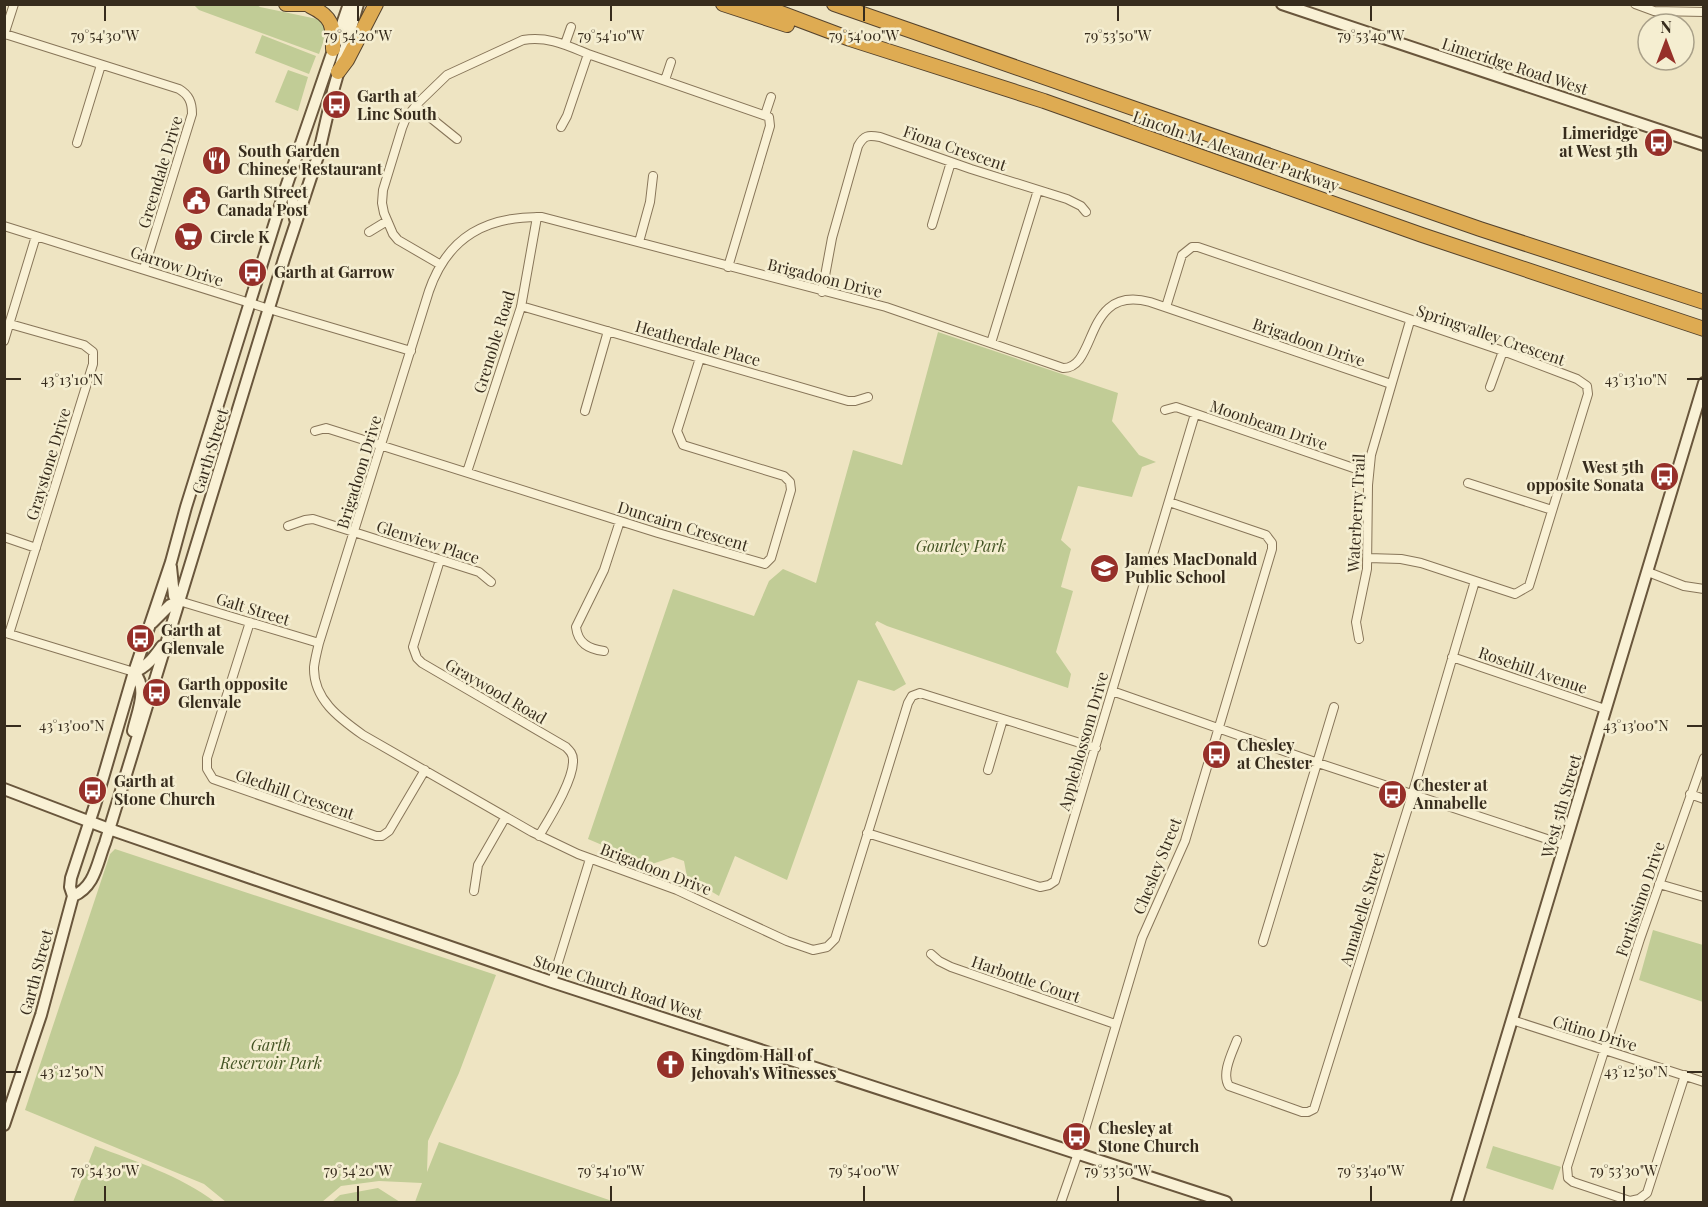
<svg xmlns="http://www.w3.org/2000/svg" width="1708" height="1207" font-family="'Playfair Display',serif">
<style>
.green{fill:#c1cc96}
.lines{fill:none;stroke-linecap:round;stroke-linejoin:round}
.street-casing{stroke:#877559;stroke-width:10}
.secondary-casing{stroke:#69563c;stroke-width:14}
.highway-casing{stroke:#55432d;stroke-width:16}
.street{stroke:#f9f1d5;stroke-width:8}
.secondary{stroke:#f9f1d5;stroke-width:10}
.highway{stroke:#deab52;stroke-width:14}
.ticks{fill:none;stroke:#372c1d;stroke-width:2}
.labels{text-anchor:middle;stroke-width:5;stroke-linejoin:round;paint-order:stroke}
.street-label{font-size:16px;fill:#372c1d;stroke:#f5eed1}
.poi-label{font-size:16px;font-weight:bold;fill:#372c1d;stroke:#f5eed1;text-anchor:start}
.park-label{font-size:16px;font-style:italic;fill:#445424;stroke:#f5eed1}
.ticks-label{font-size:15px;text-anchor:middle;fill:#372c1d;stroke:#f5eed1;stroke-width:5;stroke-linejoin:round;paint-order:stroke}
</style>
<rect width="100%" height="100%" fill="#eee4c2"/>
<path class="green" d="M 194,5 L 257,5 L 260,7 L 322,20 L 326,34 L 319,54 L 199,10 Z
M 262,35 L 316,56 L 309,74 L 255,53 Z
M 288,70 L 308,77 L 298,111 L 275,102 Z
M 938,332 L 1118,393 L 1112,421 L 1139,455 L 1156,462 L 1142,467 L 1132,497 L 1078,486 L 1061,540 L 1071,549 L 1061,587 L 1073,591 L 1056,652 L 1071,674 L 1068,688 L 887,626 L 877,621 L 875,624 L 906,684 L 894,691 L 858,680 L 787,880 L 735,856 L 719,896 L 687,877 L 684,861 L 673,857 L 649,865 L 588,839 L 673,589 L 754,616 L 769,581 L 783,569 L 816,583 L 853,450 L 902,465 Z
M 115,849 L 496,975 L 459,1073 L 428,1141 L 427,1172 L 439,1142 L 615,1202 L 415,1202 L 422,1183 L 379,1181 L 341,1186 L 322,1202 L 226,1202 L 204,1184 L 25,1110 L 110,854 Z
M 1653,930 L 1703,945 L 1703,1002 L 1639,980 Z
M 95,1146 C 135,1161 181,1176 215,1202 L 73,1202 Z
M 1493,1146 L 1561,1167 L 1553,1190 L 1486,1168 Z
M 378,1188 L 400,1202 L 332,1202 L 340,1195 Z"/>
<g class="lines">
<defs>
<path id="street" d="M 1635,4 L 1654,11 L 1704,12
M 5,34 L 179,89 C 189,95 192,102 192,114 L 144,269
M 4,35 L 14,4
M 565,44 L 571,27
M 665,80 L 671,62
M 416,106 L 457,139
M 765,115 L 771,97
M 561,127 L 567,116 L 588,54
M 77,143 L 101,65
M 932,225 L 951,162
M 4,226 L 269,309 L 411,351
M 369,232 L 387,221
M 639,242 L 650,202 L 653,176
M 441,265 L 398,240 L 393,234 L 384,213 L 382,203 L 383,190 L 402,128 L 406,118 L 418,103 L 447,75 L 523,40 C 548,36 566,45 588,54 L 769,117 L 770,126 L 728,267
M 822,292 L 832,238 L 858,146 C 864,135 868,135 880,137 L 971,169 L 1067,199 L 1081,206 L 1086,212
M 521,306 L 848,401 L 855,401 L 868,397
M 1166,307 L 1182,255 L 1192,247 L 1198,247 L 1503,351 L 1577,379 L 1587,386 L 1588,394 L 1529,586 L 1515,594 L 1421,563 L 1401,559 L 1368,558
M 4,341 L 36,236
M 991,343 L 1038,190
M 1490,387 L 1503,351
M 1165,410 L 1176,407 L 1368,473
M 585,411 L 608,331
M 315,431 L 326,428 L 658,533 L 765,564 L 771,558 L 791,490 L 790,482 L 784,476 L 683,445 L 677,431 L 700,358
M 467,472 L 521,307 L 537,217
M 1468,483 L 1552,510
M 288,526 L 305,520 L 313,519 L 479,572 L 491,582
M 4,537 L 36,548
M 440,560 L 413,647 L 417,658 L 422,663 L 566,747 C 570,751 573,754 573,760 C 574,780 549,819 539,836
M 1648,572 L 1684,586 L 1704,589
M 179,601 L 319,643
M 250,622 L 207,758 L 207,769 L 213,779 L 376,836 L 382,836 L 389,831 L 425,770
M 6,633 L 134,672
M 9,634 L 93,364 L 93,352 L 84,345 L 10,324
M 1359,639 L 1356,622 L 1367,569 L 1368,485 L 1371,455 L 1410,321
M 604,651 C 588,649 578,643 576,627 L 604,570 L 620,521
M 1452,657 L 1605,709
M 1112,691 L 1318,763 L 1565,845
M 1096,748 L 920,693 L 912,696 L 908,703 L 835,939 L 827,947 L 813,950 L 787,941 L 677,890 L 578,854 L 532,832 L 363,735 C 339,718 313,699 314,667 C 315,659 317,651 319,643 L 429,291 C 448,236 487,216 542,217 L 886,307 L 1063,368 C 1098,369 1083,284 1150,302 L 1391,384
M 988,770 L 1003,719
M 1690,794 L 1704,799
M 867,833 L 1040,887 L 1049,885 L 1055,881 L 1195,414
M 1659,884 L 1704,897
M 474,891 L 478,865 L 505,818
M 1263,942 L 1334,707
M 931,954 L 939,961 L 951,967 L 1115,1024
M 552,982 L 590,859
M 1512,1020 L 1704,1082
M 1237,1040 C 1232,1053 1221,1074 1229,1086 L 1302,1112 L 1308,1112 L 1314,1109 L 1412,795 L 1475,581
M 1685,1075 L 1647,1193 L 1639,1199 L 1630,1201 L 1573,1182 L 1568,1178 L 1567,1167 L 1640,939 L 1704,758
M 1061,1202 L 1078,1153 L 1142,938 L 1185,841 L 1272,549 L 1272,543 L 1266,535 L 1169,502"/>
<path id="secondary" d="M 1282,4 L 1704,145
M 285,190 L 292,196 L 295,219
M 152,623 L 170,605 L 179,601 L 174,596 L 171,567
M 133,731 C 137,712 149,689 134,672 C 147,667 154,657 162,646
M 4,789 L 109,829 L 552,982 L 1226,1202
M 73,896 C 95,887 97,863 105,843 L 284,259 L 318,156 L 333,91 L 358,4
M 4,1125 L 41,1015 L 73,896 L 70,887 L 71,878 L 95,805 L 134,672 L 171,562 L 186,507 L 285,190 L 349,4
M 1457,1202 L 1704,383"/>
<path id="highway" d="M 286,4 L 315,4
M 723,4 L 787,25
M 757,4 L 850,39 L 1044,101 L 1422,235 L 1704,329
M 834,4 L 1480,229 L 1704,302
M 310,6 C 333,17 333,25 333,49
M 338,72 L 347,60 L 376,4"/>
</defs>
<use href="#street" class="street-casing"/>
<use href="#secondary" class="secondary-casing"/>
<use href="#highway" class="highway-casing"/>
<use href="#street" class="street"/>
<use href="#secondary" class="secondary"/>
<use href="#highway" class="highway"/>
</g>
<path class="ticks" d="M 105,6 L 105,21M 358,6 L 358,21M 611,6 L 611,21M 864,6 L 864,21M 1118,6 L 1118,21M 1371,6 L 1371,21M 6,379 L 21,379M 1687,379 L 1702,379M 6,726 L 21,726M 1687,726 L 1702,726M 6,1072 L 21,1072M 1687,1072 L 1702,1072M 105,1186 L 105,1201M 358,1186 L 358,1201M 611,1186 L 611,1201M 864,1186 L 864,1201M 1118,1186 L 1118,1201M 1371,1186 L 1371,1201M 1624,1186 L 1624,1201"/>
<defs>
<symbol id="bus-disc" viewBox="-11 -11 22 22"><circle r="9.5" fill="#963029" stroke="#f5eed1"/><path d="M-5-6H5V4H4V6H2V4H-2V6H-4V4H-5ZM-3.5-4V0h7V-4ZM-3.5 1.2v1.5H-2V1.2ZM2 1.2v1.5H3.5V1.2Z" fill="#fff"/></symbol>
<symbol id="restaurant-disc" viewBox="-11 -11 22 22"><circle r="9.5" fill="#963029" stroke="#f5eed1"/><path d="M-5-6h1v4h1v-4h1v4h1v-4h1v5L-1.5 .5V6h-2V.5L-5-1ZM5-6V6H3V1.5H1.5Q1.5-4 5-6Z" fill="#fff"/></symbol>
<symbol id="civic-disc" viewBox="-11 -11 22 22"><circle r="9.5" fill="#963029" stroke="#f5eed1"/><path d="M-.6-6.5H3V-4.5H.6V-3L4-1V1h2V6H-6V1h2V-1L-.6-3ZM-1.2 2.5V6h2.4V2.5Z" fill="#fff"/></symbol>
<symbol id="supermarket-disc" viewBox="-11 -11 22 22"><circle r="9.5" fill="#963029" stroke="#f5eed1"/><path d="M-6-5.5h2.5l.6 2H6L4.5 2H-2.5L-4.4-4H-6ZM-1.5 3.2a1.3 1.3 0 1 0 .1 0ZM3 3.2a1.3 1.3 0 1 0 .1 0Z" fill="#fff"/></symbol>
<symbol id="school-disc" viewBox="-11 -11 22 22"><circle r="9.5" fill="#963029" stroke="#f5eed1"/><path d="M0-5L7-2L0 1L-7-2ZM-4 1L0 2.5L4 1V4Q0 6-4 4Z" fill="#fff"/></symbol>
<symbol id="church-disc" viewBox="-11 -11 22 22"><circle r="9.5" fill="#963029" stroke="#f5eed1"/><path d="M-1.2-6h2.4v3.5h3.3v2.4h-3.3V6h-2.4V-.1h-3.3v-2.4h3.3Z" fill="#fff"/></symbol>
</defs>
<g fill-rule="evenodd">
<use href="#bus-disc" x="320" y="88" width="33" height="33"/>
<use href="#bus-disc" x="1642" y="126" width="33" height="33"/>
<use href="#restaurant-disc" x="200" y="144" width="33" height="33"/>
<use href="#civic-disc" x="180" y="184" width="33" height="33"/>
<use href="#supermarket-disc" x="172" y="220" width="33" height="33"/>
<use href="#bus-disc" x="236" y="256" width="33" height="33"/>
<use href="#bus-disc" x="1648" y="460" width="33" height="33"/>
<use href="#school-disc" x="1088" y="552" width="33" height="33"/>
<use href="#bus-disc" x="124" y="622" width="33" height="33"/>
<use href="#bus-disc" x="140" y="676" width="33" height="33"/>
<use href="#bus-disc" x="1200" y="738" width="33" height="33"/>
<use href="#bus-disc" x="76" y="774" width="33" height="33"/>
<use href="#bus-disc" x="1376" y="778" width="33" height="33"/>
<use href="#church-disc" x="654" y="1048" width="33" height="33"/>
<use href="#bus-disc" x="1060" y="1120" width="33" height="33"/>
</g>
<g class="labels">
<g class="street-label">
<text transform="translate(1515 66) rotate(18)" y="6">Limeridge Road West</text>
<text transform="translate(955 148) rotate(19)" y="6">Fiona Crescent</text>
<text transform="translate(1236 151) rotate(19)" y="6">Lincoln M. Alexander Parkway</text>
<text transform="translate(160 172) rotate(-73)" y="6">Greendale Drive</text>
<text transform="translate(177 266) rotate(18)" y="6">Garrow Drive</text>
<text transform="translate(825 278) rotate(14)" y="6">Brigadoon Drive</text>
<text transform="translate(1491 335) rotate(19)" y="6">Springvalley Crescent</text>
<text transform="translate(494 342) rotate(-73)" y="6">Grenoble Road</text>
<text transform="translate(1309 342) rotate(19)" y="6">Brigadoon Drive</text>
<text transform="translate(698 343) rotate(16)" y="6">Heatherdale Place</text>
<text transform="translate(1269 425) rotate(19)" y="6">Moonbeam Drive</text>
<text transform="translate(210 451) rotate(-73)" y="6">Garth Street</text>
<text transform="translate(48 464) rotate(-73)" y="6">Graystone Drive</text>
<text transform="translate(359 472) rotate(-73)" y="6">Brigadoon Drive</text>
<text transform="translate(1356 513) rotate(-87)" y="6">Waterberry Trail</text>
<text transform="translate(683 526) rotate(17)" y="6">Duncairn Crescent</text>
<text transform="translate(428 542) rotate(18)" y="6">Glenview Place</text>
<text transform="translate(253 609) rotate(17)" y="6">Galt Street</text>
<text transform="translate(1533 670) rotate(19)" y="6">Rosehill Avenue</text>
<text transform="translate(496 691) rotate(30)" y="6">Graywood Road</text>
<text transform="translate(1083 741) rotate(-74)" y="6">Appleblossom Drive</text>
<text transform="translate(295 794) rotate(19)" y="6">Gledhill Crescent</text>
<text transform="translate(1561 806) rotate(-74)" y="6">West 5th Street</text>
<text transform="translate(1157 866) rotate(-68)" y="6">Chesley Street</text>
<text transform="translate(656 869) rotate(21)" y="6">Brigadoon Drive</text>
<text transform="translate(1640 899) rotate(-71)" y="6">Fortissimo Drive</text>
<text transform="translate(1362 909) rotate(-73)" y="6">Annabelle Street</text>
<text transform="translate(36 972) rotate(-75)" y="6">Garth Street</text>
<text transform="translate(1026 979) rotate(19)" y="6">Harbottle Court</text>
<text transform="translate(618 987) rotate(18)" y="6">Stone Church Road West</text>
<text transform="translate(1595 1033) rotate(17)" y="6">Citino Drive</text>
</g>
<g class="poi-label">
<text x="357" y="102">Garth at<tspan x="357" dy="18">Linc South</tspan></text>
<text x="1638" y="139" text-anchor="end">Limeridge<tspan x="1638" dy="18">at West 5th</tspan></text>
<text x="238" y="157">South Garden<tspan x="238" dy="18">Chinese Restaurant</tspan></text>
<text x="217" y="198">Garth Street<tspan x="217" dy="18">Canada Post</tspan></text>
<text x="210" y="243">Circle K</text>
<text x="274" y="278">Garth at Garrow</text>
<text x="1644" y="473" text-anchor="end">West 5th<tspan x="1644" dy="18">opposite Sonata</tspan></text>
<text x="1125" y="565">James MacDonald<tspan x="1125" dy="18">Public School</tspan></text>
<text x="161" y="636">Garth at<tspan x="161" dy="18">Glenvale</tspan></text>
<text x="178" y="690">Garth opposite<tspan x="178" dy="18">Glenvale</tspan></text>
<text x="1237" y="751">Chesley<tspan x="1237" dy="18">at Chester</tspan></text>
<text x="114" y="787">Garth at<tspan x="114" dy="18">Stone Church</tspan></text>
<text x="1413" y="791">Chester at<tspan x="1413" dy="18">Annabelle</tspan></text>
<text x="691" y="1061">Kingdom Hall of<tspan x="691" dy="18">Jehovah's Witnesses</tspan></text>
<text x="1098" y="1134">Chesley at<tspan x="1098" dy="18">Stone Church</tspan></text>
</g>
<g class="park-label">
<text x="961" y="552">Gourley Park</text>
<text x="271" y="1051">Garth<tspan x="271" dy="18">Reservoir Park</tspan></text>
</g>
</g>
<g class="ticks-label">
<text x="105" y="41">79°54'30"W</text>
<text x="358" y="41">79°54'20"W</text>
<text x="611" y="41">79°54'10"W</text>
<text x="864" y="41">79°54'00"W</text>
<text x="1118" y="41">79°53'50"W</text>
<text x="1371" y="41">79°53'40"W</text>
<text x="72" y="385">43°13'10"N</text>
<text x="1636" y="385">43°13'10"N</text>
<text x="72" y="731">43°13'00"N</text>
<text x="1636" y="731">43°13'00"N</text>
<text x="72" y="1077">43°12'50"N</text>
<text x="1636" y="1077">43°12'50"N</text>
<text x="105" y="1176">79°54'30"W</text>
<text x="358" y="1176">79°54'20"W</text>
<text x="611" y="1176">79°54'10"W</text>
<text x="864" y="1176">79°54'00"W</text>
<text x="1118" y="1176">79°53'50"W</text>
<text x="1371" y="1176">79°53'40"W</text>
<text x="1624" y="1176">79°53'30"W</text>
</g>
<rect width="1708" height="1207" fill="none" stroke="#372c1d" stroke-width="12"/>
<g transform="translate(1666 42)"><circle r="28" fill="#f5eed1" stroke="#a9a089" stroke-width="1.5"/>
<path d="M0-4.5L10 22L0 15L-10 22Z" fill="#963029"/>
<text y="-9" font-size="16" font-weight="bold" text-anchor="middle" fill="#372c1d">N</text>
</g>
</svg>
